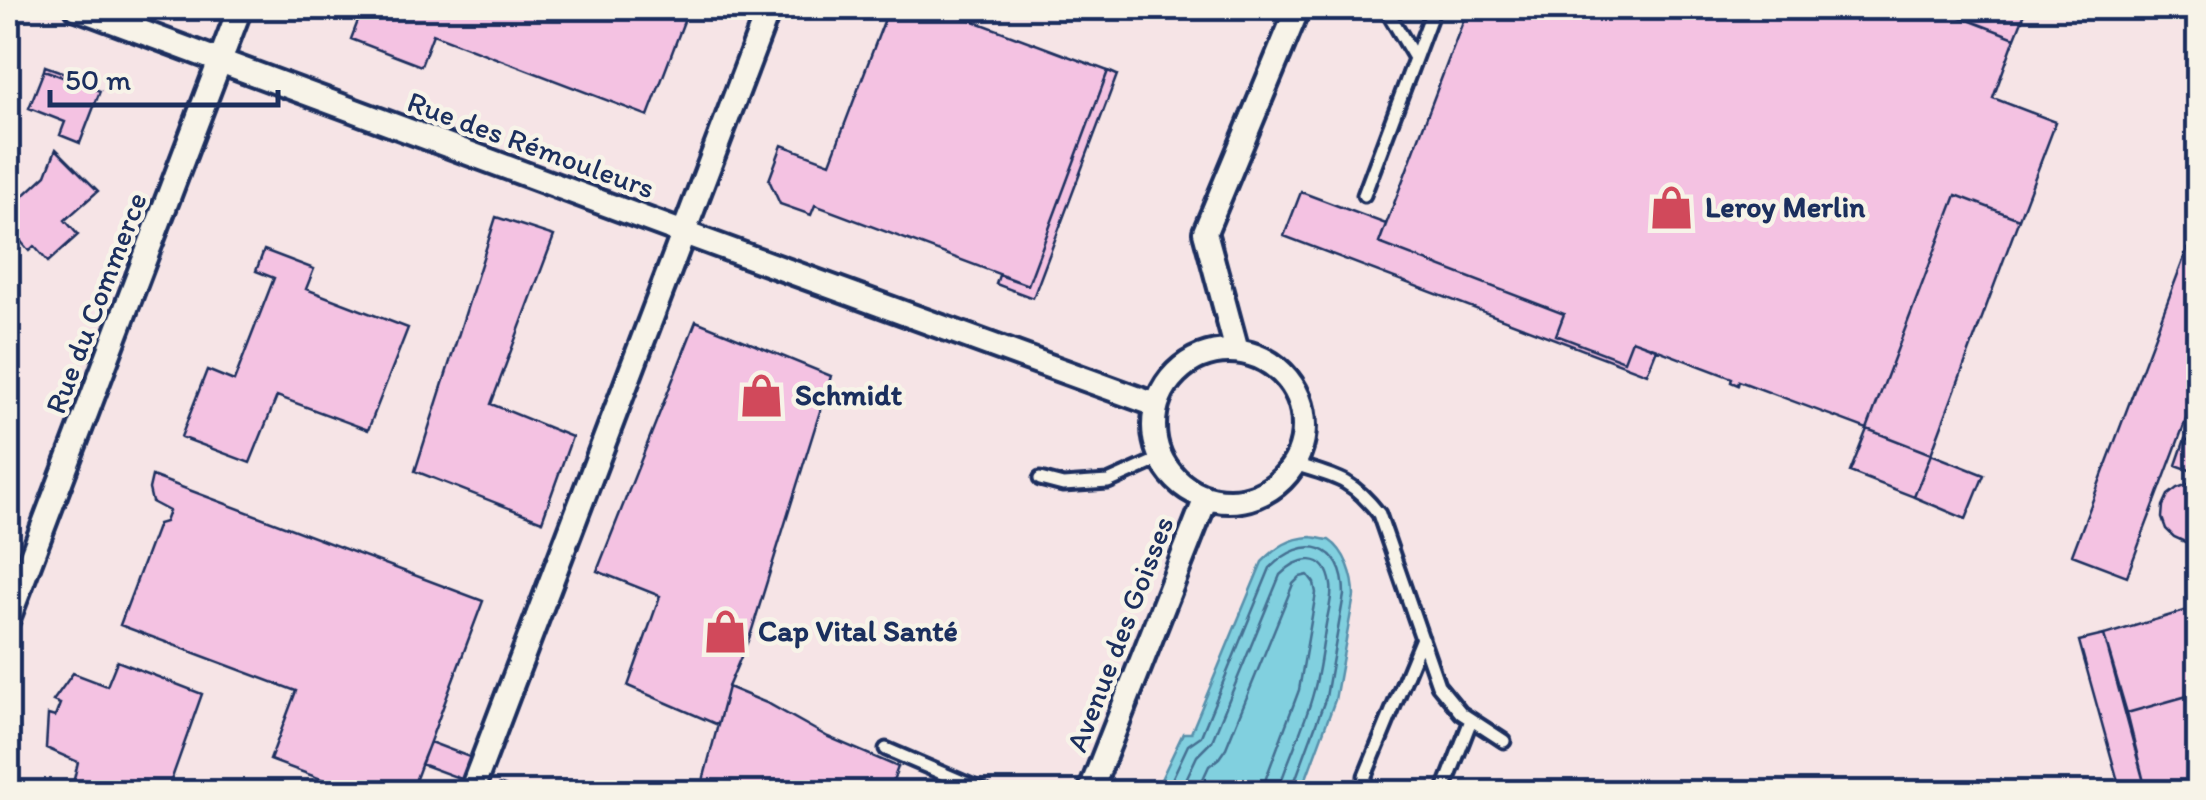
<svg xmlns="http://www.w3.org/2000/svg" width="2206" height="800" font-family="Itim,sans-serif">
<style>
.built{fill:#f6e4e6}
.water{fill:#81d0df;stroke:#5890ab;stroke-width:2.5}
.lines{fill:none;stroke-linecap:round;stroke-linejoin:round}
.shore{stroke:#446f92;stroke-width:2.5}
.building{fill:#f4c2e2;stroke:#1b2f5e;stroke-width:2.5}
.lane-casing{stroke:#1b2f5e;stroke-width:19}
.street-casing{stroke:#1b2f5e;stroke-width:30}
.path{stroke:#1b2f5e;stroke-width:5;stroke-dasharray:8 8;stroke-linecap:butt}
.lane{stroke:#f7f3e8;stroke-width:11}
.street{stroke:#f7f3e8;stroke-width:22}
.labels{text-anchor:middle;stroke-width:9;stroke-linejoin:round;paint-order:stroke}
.street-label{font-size:30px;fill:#1b2f5e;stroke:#f7f3e8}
.poi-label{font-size:30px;font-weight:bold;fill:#1b2f5e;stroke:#f7f3e8;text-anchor:start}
</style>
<rect width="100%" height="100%" fill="#f7f3e8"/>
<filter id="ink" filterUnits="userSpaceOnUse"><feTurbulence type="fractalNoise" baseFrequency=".01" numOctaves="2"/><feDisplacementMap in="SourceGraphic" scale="20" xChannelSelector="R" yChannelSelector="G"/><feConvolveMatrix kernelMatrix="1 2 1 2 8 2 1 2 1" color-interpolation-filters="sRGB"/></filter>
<g filter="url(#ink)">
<path class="built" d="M 8,8 L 2198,8 L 2198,792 L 8,792 Z"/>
<path class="water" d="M 1311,537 C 1313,537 1327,540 1329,540 C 1346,551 1354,577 1354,596 L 1335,700 L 1301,792 L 1155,792 L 1183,733 L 1191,733 L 1262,562 C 1277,547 1289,538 1311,537 Z"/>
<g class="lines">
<path class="shore" d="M 1166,792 L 1188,745 L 1201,736 L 1270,568 C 1304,533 1344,543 1344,595 L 1326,697 L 1293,786 L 1292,792
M 1180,792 L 1197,756 L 1212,741 L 1280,575 C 1299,556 1326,551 1331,585 C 1333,597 1328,612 1326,624 C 1322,647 1320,671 1313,694 C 1305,724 1291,753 1281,782 L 1280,792
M 1197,792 L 1209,766 L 1219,758 L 1226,748 L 1293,584 L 1300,577 L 1308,575 L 1314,583 L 1316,593 L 1299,690 L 1266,778 L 1265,792"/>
</g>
<path class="building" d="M 363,8 L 689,8 L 648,116 L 433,34 L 421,66 L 351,39 Z
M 889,8 L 939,8 L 1108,71 L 1028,285 L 815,205 L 811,215 L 780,204 L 769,180 L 782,145 L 830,163 Z
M 1468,8 L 1963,8 L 1960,17 L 2015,38 L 1993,98 L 2056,122 L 2019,219 L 1956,195 L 1867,429 L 1739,381 L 1738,385 L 1731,382 L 1732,378 L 1632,340 L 1624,361 L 1556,335 L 1564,314 L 1379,243 Z
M 1963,8 L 2027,8 L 2015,38 L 1960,17 Z
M 45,66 L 82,79 L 80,83 L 44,70 Z
M 44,70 L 100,91 L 80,143 L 60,135 L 65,122 L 29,108 Z
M 1108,71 L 1117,75 L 1033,298 L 996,284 L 999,275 L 1028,285 Z
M 56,149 L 98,191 L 65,220 L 78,235 L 48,262 L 34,246 L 29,251 L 8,226 L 8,210 L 46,175 Z
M 1301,192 L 1386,224 L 1379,243 L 1564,314 L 1556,335 L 1624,361 L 1632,340 L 1657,349 L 1647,374 L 1284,236 Z
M 1956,195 L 2019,219 L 1931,454 L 1867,429 Z
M 496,217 L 554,236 L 491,404 L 572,437 L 542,521 L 415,471 Z
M 2196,226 L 2198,227 L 2198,388 L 2127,576 L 2072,555 Z
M 264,250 L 314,269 L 306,289 L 408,328 L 368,430 L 277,396 L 250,463 L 181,437 L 207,370 L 234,381 L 274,278 L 256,271 Z
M 696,321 L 831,376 L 750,636 L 728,687 L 718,725 L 628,686 L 660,596 L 597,571 Z
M 8,322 L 19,327 L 8,358 Z
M 1867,429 L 1931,454 L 1914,497 L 1850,472 Z
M 2185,439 L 2198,444 L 2198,473 L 2176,465 Z
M 1931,454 L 1984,475 L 1966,519 L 1914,497 Z
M 152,476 L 483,601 L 411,792 L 356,792 L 270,760 L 296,691 L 120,625 L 158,524 L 165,522 L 169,511 L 152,502 L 149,489 Z
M 2188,484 L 2198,484 L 2198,542 L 2196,543 L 2185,542 L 2174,537 L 2166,529 L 2162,518 L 2163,506 L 2168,495 L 2177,488 Z
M 2198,607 L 2198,693 L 2127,713 L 2104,635 Z
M 2104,635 L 2145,786 L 2142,792 L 2117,792 L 2119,785 L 2079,641 Z
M 117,661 L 202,694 L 167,792 L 71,792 L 78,762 L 46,748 L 48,715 L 55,717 L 60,704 L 53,701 L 73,673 L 107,686 Z
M 728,687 L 769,704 L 828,737 L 898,767 L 889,792 L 700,792 Z
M 2198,693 L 2198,792 L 2142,792 L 2145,786 L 2127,713 Z
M 430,742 L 472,758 L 464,780 L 421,764 Z"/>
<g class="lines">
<defs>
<path id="lane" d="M 1381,8 L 1390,16 L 1415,58
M 1364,195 L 1434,8
M 1294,464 C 1336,477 1351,478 1379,514 L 1438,685 L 1461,713 L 1504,741
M 1040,479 L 1063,485 L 1108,482 L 1162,458
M 886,749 L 986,792
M 1364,792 L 1365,776 L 1422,638
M 1443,792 L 1471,720"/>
<path id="street" d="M 77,8 L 684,233 L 1156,405
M 1237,351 L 1205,232 L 1298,8
M1154 426a75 75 0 1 1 150 0a75 75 0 1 1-150 0Z
M 8,619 L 240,8
M 471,792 L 769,8
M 1090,792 L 1206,498"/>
</defs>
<use href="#lane" class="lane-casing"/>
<use href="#street" class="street-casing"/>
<path class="path" d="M 498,785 L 519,792"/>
<use href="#lane" class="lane"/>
<use href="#street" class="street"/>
</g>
</g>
<defs>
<symbol id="shop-bare" viewBox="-9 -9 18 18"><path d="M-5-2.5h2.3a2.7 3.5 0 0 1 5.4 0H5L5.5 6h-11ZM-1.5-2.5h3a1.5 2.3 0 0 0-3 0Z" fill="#d1495b" stroke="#f7f3e8" stroke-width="2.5" paint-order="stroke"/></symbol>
</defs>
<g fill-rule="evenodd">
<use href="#shop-bare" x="1640" y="176" width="63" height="63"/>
<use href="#shop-bare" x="730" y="364" width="63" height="63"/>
<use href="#shop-bare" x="694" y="600" width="63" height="63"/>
</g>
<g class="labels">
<g class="street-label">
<text transform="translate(531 145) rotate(20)" y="10">Rue des Rémouleurs</text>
<text transform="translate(96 303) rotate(-69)" y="10">Rue du Commerce</text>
<text transform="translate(1120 634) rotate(-69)" y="10">Avenue des Goisses</text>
</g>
<g class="poi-label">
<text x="1705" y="217">Leroy Merlin</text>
<text x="795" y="405">Schmidt</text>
<text x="758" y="641">Cap Vital Santé</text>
</g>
</g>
<rect width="2206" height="800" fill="none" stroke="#f7f3e8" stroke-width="40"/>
<rect x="20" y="20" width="2166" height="760" fill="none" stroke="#1b2f5e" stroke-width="4" filter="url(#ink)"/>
<path d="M50 90v15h228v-15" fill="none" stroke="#1b2f5e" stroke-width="5"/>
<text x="65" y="90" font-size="30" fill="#1b2f5e" stroke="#f7f3e8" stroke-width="8" paint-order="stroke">50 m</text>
</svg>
